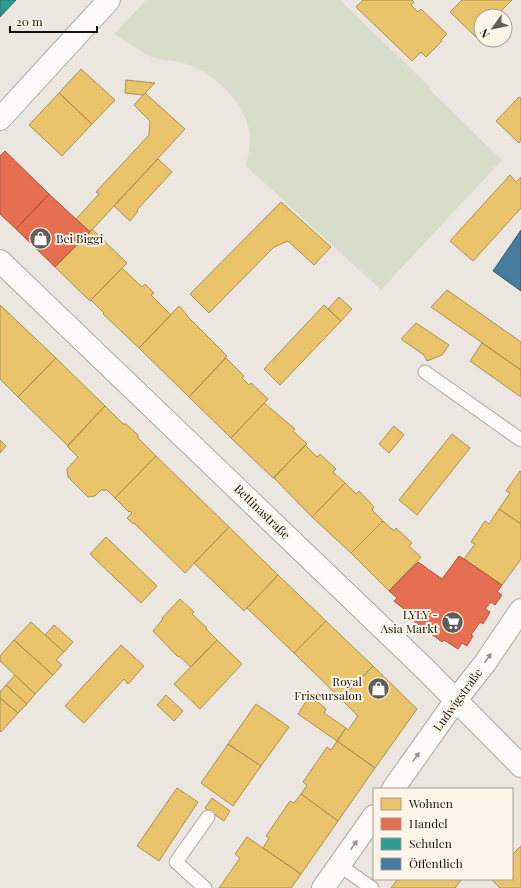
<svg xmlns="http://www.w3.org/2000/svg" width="521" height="888" font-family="'Playfair Display',serif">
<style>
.green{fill:#d7ddc8}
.homes{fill:#e9c46a;stroke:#aa8f4f}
.shops{fill:#e76f51;stroke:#a9543e}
.schools{fill:#2a9d8f;stroke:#247469}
.public{fill:#457b9d;stroke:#375c73}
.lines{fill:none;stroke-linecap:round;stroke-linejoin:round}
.lane-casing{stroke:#aca8a3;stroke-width:15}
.street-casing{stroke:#aca8a3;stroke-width:24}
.lane{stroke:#fcfbfa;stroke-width:13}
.street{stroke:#fcfbfa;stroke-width:22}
.oneway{fill:#959391}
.labels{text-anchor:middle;stroke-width:4;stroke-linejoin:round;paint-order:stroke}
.poi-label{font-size:12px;fill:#171410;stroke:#fef5e8;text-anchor:end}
.street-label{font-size:12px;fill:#171410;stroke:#fef5e8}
</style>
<rect width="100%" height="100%" fill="#ebe7e0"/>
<path class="green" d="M 146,0 L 340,0 L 429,86 L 428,88 L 502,160 L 381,290 L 246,166 C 248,156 251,145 250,135 C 246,102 214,73 184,63 C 173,60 159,61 148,55 C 137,49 126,41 114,34 Z"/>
<path class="homes" d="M 363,0 L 412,0 L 414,2 L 411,5 L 418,12 L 421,9 L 447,34 L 441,40 L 442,41 L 426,57 L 421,52 L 412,61 L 356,7 Z
M 462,0 L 512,0 L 496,16 L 481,16 L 481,32 L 476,37 L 450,12 Z
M 81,69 L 115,100 L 92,124 L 59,93 Z
M 126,80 L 155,83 L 143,95 L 125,93 Z
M 59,93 L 92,124 L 62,156 L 29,125 Z
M 145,93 L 185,129 L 90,232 L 76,219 L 99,194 L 96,192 L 149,135 L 150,121 L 134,105 Z
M 519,97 L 521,98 L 521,140 L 519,143 L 496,121 Z
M 158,159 L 172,172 L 137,210 L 138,211 L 130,221 L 114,206 Z
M 510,175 L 516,182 L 521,177 L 521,208 L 473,261 L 450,241 Z
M 281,202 L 331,247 L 314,265 L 288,241 L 274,247 L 209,313 L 190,294 Z
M 92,229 L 127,263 L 90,301 L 55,267 Z
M 122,268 L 142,287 L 145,284 L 154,293 L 151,295 L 171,315 L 139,348 L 103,314 L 104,313 L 91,300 Z
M 447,290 L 521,342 L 521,370 L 431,307 Z
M 339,297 L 352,309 L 341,321 L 328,309 Z
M 0,305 L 56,358 L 18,397 L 0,379 Z
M 324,305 L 341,321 L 280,385 L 264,369 Z
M 179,306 L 187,315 L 187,316 L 227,356 L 189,397 L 139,348 Z
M 416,323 L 449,345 L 442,355 L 427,361 L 424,355 L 401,339 Z
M 482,343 L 521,370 L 521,397 L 470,361 Z
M 56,358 L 105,406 L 68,446 L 18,397 Z
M 226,358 L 244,376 L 242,378 L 249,385 L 251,383 L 268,399 L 231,438 L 189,397 Z
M 264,403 L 295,429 L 293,431 L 307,444 L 273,478 L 231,438 Z
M 105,406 L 123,424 L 126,424 L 138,435 L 138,438 L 156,456 L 115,498 L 107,490 L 101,490 L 95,496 L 88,497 L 68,477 L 67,469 L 78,457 L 67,446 Z
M 394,426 L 404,435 L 389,453 L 379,444 Z
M 452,434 L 470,448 L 417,515 L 399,500 Z
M 0,440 L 6,446 L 0,453 Z
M 305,445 L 317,457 L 320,454 L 336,469 L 333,472 L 345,483 L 312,517 L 274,478 Z
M 156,456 L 229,527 L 185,573 L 134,523 L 133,524 L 127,518 L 132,513 L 130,511 L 129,512 L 115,498 Z
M 520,471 L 521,472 L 521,524 L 499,509 L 510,493 L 506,491 Z
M 345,483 L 356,494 L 359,491 L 374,507 L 372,510 L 383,521 L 351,553 L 312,517 Z
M 499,509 L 521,524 L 521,559 L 502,585 L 464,559 L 475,544 L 471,542 L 485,521 L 489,524 Z
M 383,521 L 394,531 L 396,528 L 412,543 L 409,546 L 421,557 L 389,591 L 351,553 Z
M 229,527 L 278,575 L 244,611 L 194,563 Z
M 106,537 L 157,586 L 141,603 L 90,554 Z
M 278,575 L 326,621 L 294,653 L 247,608 Z
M 180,599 L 194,612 L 192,614 L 207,628 L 206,629 L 217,640 L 191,667 L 179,656 L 178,657 L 153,631 L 163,619 L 162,618 Z
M 326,621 L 373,666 L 341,699 L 294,653 Z
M 31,622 L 64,652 L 56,660 L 62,665 L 53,675 L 14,640 Z
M 54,625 L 73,642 L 64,652 L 45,635 Z
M 14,640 L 53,675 L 35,694 L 0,661 L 0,656 Z
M 217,640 L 242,664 L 200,709 L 174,684 Z
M 121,645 L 144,666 L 128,684 L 124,679 L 84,723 L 65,706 Z
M 373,666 L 417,709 L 375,768 L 337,741 L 346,728 L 348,730 L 358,716 L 341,699 Z
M 15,675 L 35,694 L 27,704 L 6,685 Z
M 6,685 L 27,704 L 18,713 L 0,698 L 0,692 Z
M 166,695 L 183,711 L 174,721 L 157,705 Z
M 310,695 L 326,709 L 324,713 L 346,728 L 337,741 L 298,714 Z
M 0,698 L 18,713 L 1,732 L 0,731 Z
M 256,704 L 289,727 L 261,766 L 228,744 Z
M 337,741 L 375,768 L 338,821 L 301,794 L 307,785 L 303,782 L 327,747 L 331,750 Z
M 228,744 L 261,766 L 233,806 L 201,783 Z
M 177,788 L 198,802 L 159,861 L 137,846 Z
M 301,794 L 338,821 L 301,874 L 263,848 L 269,838 L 266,836 L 290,801 L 294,803 Z
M 212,798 L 230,811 L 224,821 L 205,808 Z
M 247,837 L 301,874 L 291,888 L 219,888 L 240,858 L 235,854 Z
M 521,846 L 521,888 L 500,888 L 491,879 L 512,879 L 512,855 Z
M 398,879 L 462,879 L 455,888 L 391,888 Z"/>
<path class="shops" d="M 5,151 L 49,194 L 16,229 L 0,214 L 0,156 Z
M 49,194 L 90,232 L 55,267 L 16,229 Z
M 459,556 L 464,559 L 502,585 L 497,592 L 502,595 L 495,605 L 491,602 L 485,609 L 490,612 L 483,624 L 480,622 L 471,635 L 473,636 L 467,646 L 462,643 L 458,649 L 444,640 L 442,642 L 414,621 L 416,619 L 394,601 L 397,598 L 389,591 L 418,562 L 442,579 Z"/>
<path class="schools" d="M 0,0 L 16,0 L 0,17 Z"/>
<path class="public" d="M 521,230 L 521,291 L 493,271 Z"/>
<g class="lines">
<defs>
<path id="lane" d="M 425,372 L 521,440
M 339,865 L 372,888
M 205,888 L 176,862 L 208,817"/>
<path id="street" d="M 0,119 L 109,0
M 0,261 L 425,669 L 521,766
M 393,789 L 456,700 L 485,663 L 521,610
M 323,888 L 374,816"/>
</defs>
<use href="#lane" class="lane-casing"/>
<use href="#street" class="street-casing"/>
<use href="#lane" class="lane"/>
<use href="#street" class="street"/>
</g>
<defs><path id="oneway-solid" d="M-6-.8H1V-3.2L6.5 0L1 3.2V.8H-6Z"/></defs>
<g class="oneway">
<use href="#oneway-solid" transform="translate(488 658) rotate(-55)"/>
<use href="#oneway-solid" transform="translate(416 757) rotate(-55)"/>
<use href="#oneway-solid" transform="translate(354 845) rotate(-55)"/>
</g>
<defs>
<symbol id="shop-disc" viewBox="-11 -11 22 22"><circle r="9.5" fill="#615e59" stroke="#fef5e8"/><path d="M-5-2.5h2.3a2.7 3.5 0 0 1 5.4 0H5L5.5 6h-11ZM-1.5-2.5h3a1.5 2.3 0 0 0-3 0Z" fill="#fff"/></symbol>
<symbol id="supermarket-disc" viewBox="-11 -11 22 22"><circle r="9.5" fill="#615e59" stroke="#fef5e8"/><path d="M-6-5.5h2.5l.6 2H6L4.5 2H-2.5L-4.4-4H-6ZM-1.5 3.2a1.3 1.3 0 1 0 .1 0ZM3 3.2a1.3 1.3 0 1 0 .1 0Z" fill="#fff"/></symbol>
</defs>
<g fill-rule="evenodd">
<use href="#shop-disc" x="28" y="226" width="25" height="25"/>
<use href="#supermarket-disc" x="440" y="610" width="25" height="25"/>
<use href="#shop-disc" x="366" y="676" width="25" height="25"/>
</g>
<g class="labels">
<g class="poi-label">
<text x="56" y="243" text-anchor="start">Bei Biggi</text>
<text x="438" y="619">LYLY -<tspan x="438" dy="14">Asia Markt</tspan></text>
<text x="362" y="686">Royal<tspan x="362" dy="14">Friseursalon</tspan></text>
</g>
<g class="street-label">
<text transform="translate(262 512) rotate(44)" y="4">Bettinastraße</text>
<text transform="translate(458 700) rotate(-54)" y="4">Ludwigstraße</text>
</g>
</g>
<rect x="373" y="788" width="140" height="92" fill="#fef5e8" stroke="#a29b92"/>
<rect x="381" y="798" width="20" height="12" fill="#e9c46a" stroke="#a29b92"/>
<text x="409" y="808" font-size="12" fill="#171410">Wohnen</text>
<rect x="381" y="818" width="20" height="12" fill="#e76f51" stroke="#a29b92"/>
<text x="409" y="828" font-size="12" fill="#171410">Handel</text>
<rect x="381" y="838" width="20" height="12" fill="#2a9d8f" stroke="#a29b92"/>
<text x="409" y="848" font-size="12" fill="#171410">Schulen</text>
<rect x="381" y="858" width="20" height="12" fill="#457b9d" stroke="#a29b92"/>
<text x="409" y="868" font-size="12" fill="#171410">Öffentlich</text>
<g transform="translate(493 28) rotate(237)"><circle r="19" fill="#fef5e8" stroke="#a29b92"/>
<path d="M0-3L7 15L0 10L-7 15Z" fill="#615e59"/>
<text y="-6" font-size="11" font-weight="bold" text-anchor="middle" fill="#171410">N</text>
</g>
<path d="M10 26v6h87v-6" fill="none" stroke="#171410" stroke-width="2"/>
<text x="16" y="26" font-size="12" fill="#171410" stroke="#fef5e8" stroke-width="3" paint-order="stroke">20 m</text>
</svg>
